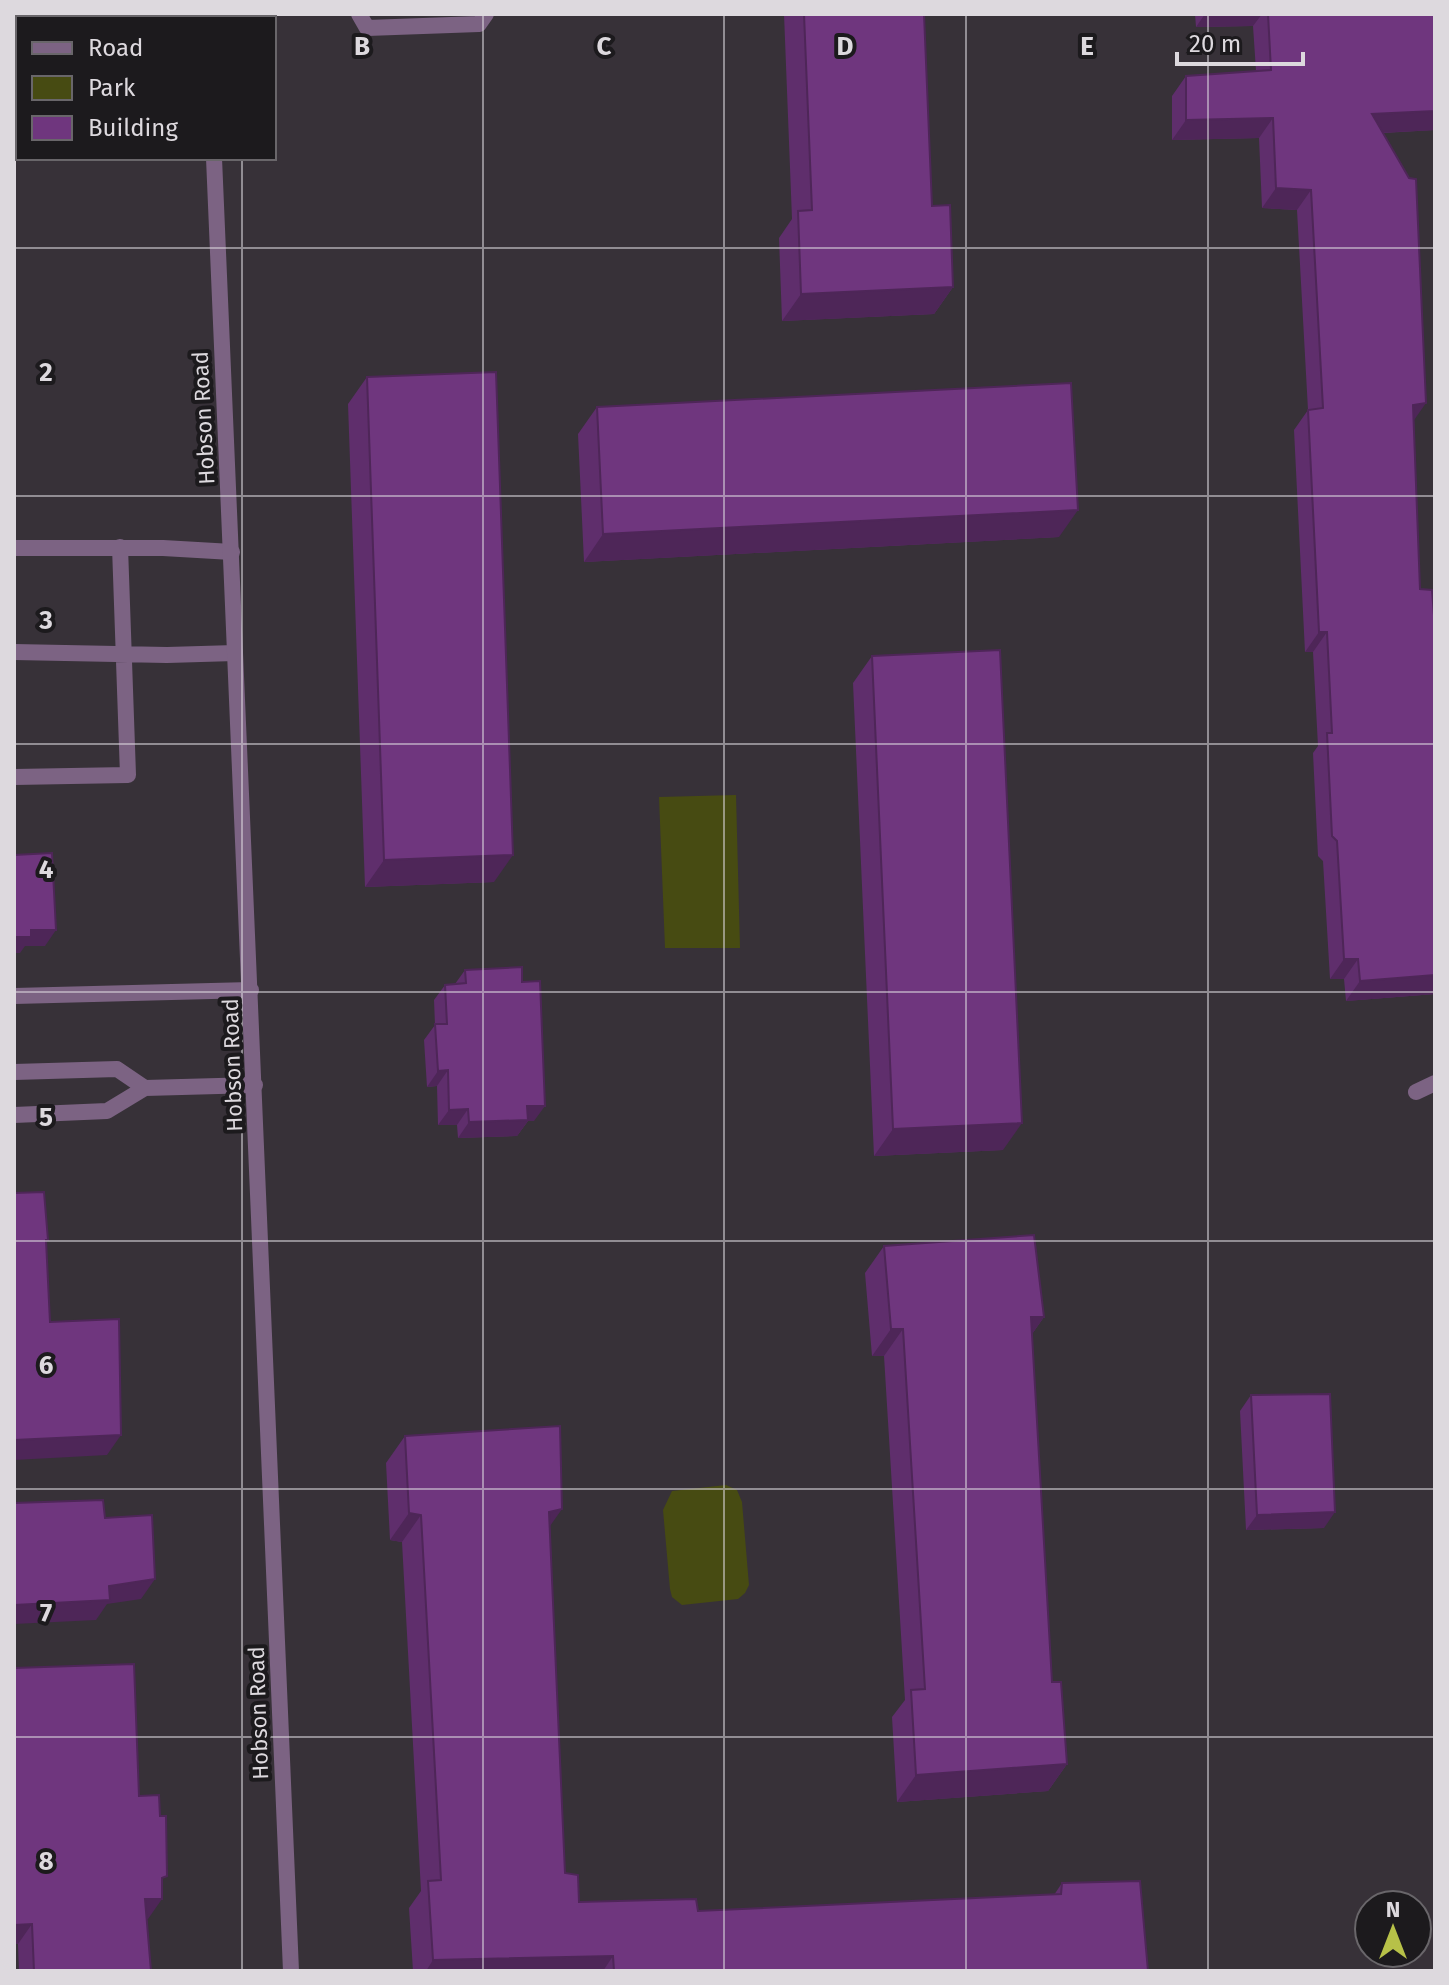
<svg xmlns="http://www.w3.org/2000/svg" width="1449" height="1985" font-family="'Fira Sans',sans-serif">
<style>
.green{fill:#474b12}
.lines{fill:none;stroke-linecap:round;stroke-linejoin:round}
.service{stroke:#7c6383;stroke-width:16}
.minor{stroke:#7c6383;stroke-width:16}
.tertiary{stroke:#7c6383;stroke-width:16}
.wall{fill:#5f2e6c}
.shaded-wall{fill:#4e2658}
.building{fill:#6f367e;stroke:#4e2658;stroke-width:2}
.grid{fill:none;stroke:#ddd9de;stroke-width:2;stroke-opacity:0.55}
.labels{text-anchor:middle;stroke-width:8;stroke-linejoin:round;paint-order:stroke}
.street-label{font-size:22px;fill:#ddd9de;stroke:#1c1a1d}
.grid-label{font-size:26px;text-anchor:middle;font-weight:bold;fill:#ddd9de;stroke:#1c1a1d;stroke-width:8;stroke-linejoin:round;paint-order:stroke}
</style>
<rect width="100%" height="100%" fill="#373138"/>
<path class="green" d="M 736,795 L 740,948 L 665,948 L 659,797 Z
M 726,1485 L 737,1490 L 742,1502 L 749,1585 L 745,1593 L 738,1599 L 682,1605 L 672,1597 L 670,1589 L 663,1510 L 672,1491 Z"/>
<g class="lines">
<path class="service" d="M 359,14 L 367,28 L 479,24 L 486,14
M 14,548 L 163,548 L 232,552
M 14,652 L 167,655 L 235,653
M 14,777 L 128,775 L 120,547
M 14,996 L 251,990
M 1416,1092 L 1435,1083"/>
<path class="minor" d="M 14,1072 L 117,1069 L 145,1088
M 14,1115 L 107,1111 L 145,1088 L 255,1085"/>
<path class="tertiary" d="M 207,14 L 208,18
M 214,158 L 291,1971"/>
</g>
<path class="wall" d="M 784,14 L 924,14 L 932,206 L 953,287 L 934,314 L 782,321 L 779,238 L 792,219 Z
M 1195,14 L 1435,14 L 1435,130 L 1383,133 L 1414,420 L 1420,589 L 1435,628 L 1435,994 L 1346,1001 L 1344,979 L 1330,979 L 1323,861 L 1318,856 L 1313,753 L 1318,746 L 1313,652 L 1305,652 L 1294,430 L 1308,410 L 1297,210 L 1262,208 L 1259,138 L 1172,140 L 1172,96 L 1186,76 L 1256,71 L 1253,26 L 1196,27 Z
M 367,377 L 494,882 L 365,887 L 348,404 Z
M 597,407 L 1059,537 L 584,562 L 578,434 Z
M 872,656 L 1003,1150 L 874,1156 L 853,683 Z
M 465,970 L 522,982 L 534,1121 L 528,1121 L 517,1136 L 458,1138 L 457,1125 L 438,1125 L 437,1086 L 427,1087 L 424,1040 L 435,1025 L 434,1000 L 445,985 L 455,984 Z
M 884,1246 L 1044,1317 L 1032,1334 L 1052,1682 L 1067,1764 L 1048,1791 L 897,1802 L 892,1717 L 905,1700 L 884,1356 L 872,1356 L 865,1273 Z
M 1251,1395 L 1324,1528 L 1246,1530 L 1240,1411 Z
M 405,1436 L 550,1527 L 565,1873 L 579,1902 L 698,1911 L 1054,1895 L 1062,1883 L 1148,1971 L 413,1971 L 409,1908 L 421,1891 L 402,1542 L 390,1540 L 386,1463 Z
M 14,1668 L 139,1796 L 162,1883 L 147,1919 L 151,1971 L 19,1971 L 18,1944 L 14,1944 Z"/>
<path class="shaded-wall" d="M 1205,14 L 1262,14 L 1253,26 L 1196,27 Z
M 1435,111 L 1435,130 L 1358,134 L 1372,114 Z
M 1273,118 L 1259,138 L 1172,140 L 1186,120 Z
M 1276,188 L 1311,190 L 1297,210 L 1262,208 Z
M 953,287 L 934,314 L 782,321 L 801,294 Z
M 1426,403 L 1412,423 L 1413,405 Z
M 1078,510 L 1059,537 L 584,562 L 603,534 Z
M 1319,632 L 1327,632 L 1313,652 L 1305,652 Z
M 513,855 L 494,882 L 365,887 L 384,860 Z
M 31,930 L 56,930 L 45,946 L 25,946 L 20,953 L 14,953 L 14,937 Z
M 1344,959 L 1358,959 L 1344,979 L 1330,979 Z
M 1435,975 L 1435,994 L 1346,1001 L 1360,981 Z
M 448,1070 L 437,1086 L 427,1087 L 438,1071 Z
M 527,1106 L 545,1106 L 534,1121 L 528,1121 L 517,1136 L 458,1138 L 469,1122 Z
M 468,1109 L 457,1125 L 438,1125 L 449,1110 Z
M 1022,1123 L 1003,1150 L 874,1156 L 893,1129 Z
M 1031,1317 L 1044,1317 L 1025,1344 Z
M 891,1329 L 903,1329 L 884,1356 L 872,1356 Z
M 121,1435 L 107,1455 L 14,1460 L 14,1440 Z
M 562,1509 L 543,1536 L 549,1512 Z
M 1335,1512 L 1324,1528 L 1246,1530 L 1257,1515 Z
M 409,1513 L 421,1515 L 402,1542 L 390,1540 Z
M 155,1579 L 141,1599 L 107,1604 L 96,1620 L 14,1624 L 14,1605 L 109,1586 Z
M 1067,1764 L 1048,1791 L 897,1802 L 916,1775 Z
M 145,1899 L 162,1899 L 148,1919 L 131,1919 Z
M 32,1924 L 18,1944 L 14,1944 L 14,1925 Z
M 613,1956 L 603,1971 L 426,1971 L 433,1960 Z"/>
<path class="building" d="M 804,14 L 924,14 L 932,206 L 950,205 L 953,287 L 801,294 L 798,211 L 812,210 Z
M 1268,14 L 1435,14 L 1435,111 L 1372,114 L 1409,178 L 1416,179 L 1426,403 L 1413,405 L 1420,589 L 1432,590 L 1435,628 L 1435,975 L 1360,981 L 1358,959 L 1344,959 L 1337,841 L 1332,836 L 1327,733 L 1332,733 L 1327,632 L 1319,632 L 1308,410 L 1323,408 L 1311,190 L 1276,188 L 1273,118 L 1186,120 L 1186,76 L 1271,70 Z
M 496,372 L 513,855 L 384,860 L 367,377 Z
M 1071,383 L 1078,510 L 603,534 L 597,407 Z
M 1000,650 L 1022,1123 L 893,1129 L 872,656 Z
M 52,853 L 56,930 L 31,930 L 31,937 L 14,937 L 14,855 Z
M 522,967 L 522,982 L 540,981 L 545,1106 L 527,1106 L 528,1120 L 469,1122 L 468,1109 L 449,1110 L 448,1070 L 438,1071 L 435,1024 L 447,1024 L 445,985 L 466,983 L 465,970 Z
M 44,1192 L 48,1240 L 46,1240 L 50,1322 L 119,1319 L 121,1435 L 14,1440 L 14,1193 Z
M 1034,1235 L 1044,1317 L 1031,1317 L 1052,1682 L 1061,1682 L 1067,1764 L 916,1775 L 911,1690 L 925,1689 L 903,1329 L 891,1329 L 884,1246 Z
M 1330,1394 L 1335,1512 L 1257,1515 L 1251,1395 Z
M 560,1426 L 562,1509 L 549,1512 L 565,1873 L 578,1875 L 579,1902 L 696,1899 L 698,1911 L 1061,1894 L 1062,1883 L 1140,1881 L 1148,1971 L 614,1971 L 613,1956 L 433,1960 L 428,1881 L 441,1880 L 421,1515 L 409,1513 L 405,1436 Z
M 103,1500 L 105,1518 L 152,1515 L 155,1579 L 109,1586 L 110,1600 L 14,1605 L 14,1503 Z
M 134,1664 L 139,1796 L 159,1795 L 160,1816 L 166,1816 L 167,1876 L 162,1878 L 162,1899 L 145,1899 L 151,1971 L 34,1971 L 32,1924 L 14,1925 L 14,1668 Z"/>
<path class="grid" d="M 242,14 L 242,18M 483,14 L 483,1971M 724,14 L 724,1971M 966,14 L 966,1971M 1208,14 L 1208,1971M 242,158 L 242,1971M 14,248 L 1435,248M 14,496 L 1435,496M 14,744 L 1435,744M 14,992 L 1435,992M 14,1241 L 1435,1241M 14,1489 L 1435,1489M 14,1737 L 1435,1737"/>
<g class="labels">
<g class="street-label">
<text transform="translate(203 418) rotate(-93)" y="8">Hobson Road</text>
<text transform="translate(232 1065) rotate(-92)" y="8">Hobson Road</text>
<text transform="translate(258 1713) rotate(-92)" y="8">Hobson Road</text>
</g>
</g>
<g class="grid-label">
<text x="362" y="55">B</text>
<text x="604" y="55">C</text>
<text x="845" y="55">D</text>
<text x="1087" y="55">E</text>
<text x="46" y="381">2</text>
<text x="46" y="629">3</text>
<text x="46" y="878">4</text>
<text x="46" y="1126">5</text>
<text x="46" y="1374">6</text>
<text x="46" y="1622">7</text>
<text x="46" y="1870">8</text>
</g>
<rect width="1449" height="1985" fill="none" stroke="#ddd9de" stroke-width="32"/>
<rect x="16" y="16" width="260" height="144" fill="#1c1a1d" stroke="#69666a" stroke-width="2"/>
<rect x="32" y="42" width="40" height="12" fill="#7c6383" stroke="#69666a" stroke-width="2"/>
<text x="88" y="56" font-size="24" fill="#ddd9de">Road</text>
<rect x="32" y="76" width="40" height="24" fill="#474b12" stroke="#69666a" stroke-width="2"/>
<text x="88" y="96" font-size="24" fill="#ddd9de">Park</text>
<rect x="32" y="116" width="40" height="24" fill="#6f367e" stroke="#69666a" stroke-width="2"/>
<text x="88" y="136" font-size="24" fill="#ddd9de">Building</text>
<g transform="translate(1393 1929)"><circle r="38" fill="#1c1a1d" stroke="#69666a" stroke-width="2"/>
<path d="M0-6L14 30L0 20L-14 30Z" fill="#b7c148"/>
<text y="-12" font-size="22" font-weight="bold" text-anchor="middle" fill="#ddd9de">N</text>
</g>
<path d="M1177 52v12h126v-12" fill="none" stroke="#ddd9de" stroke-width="4"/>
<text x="1189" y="52" font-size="24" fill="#ddd9de" stroke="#1c1a1d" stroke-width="6" paint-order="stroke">20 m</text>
</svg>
